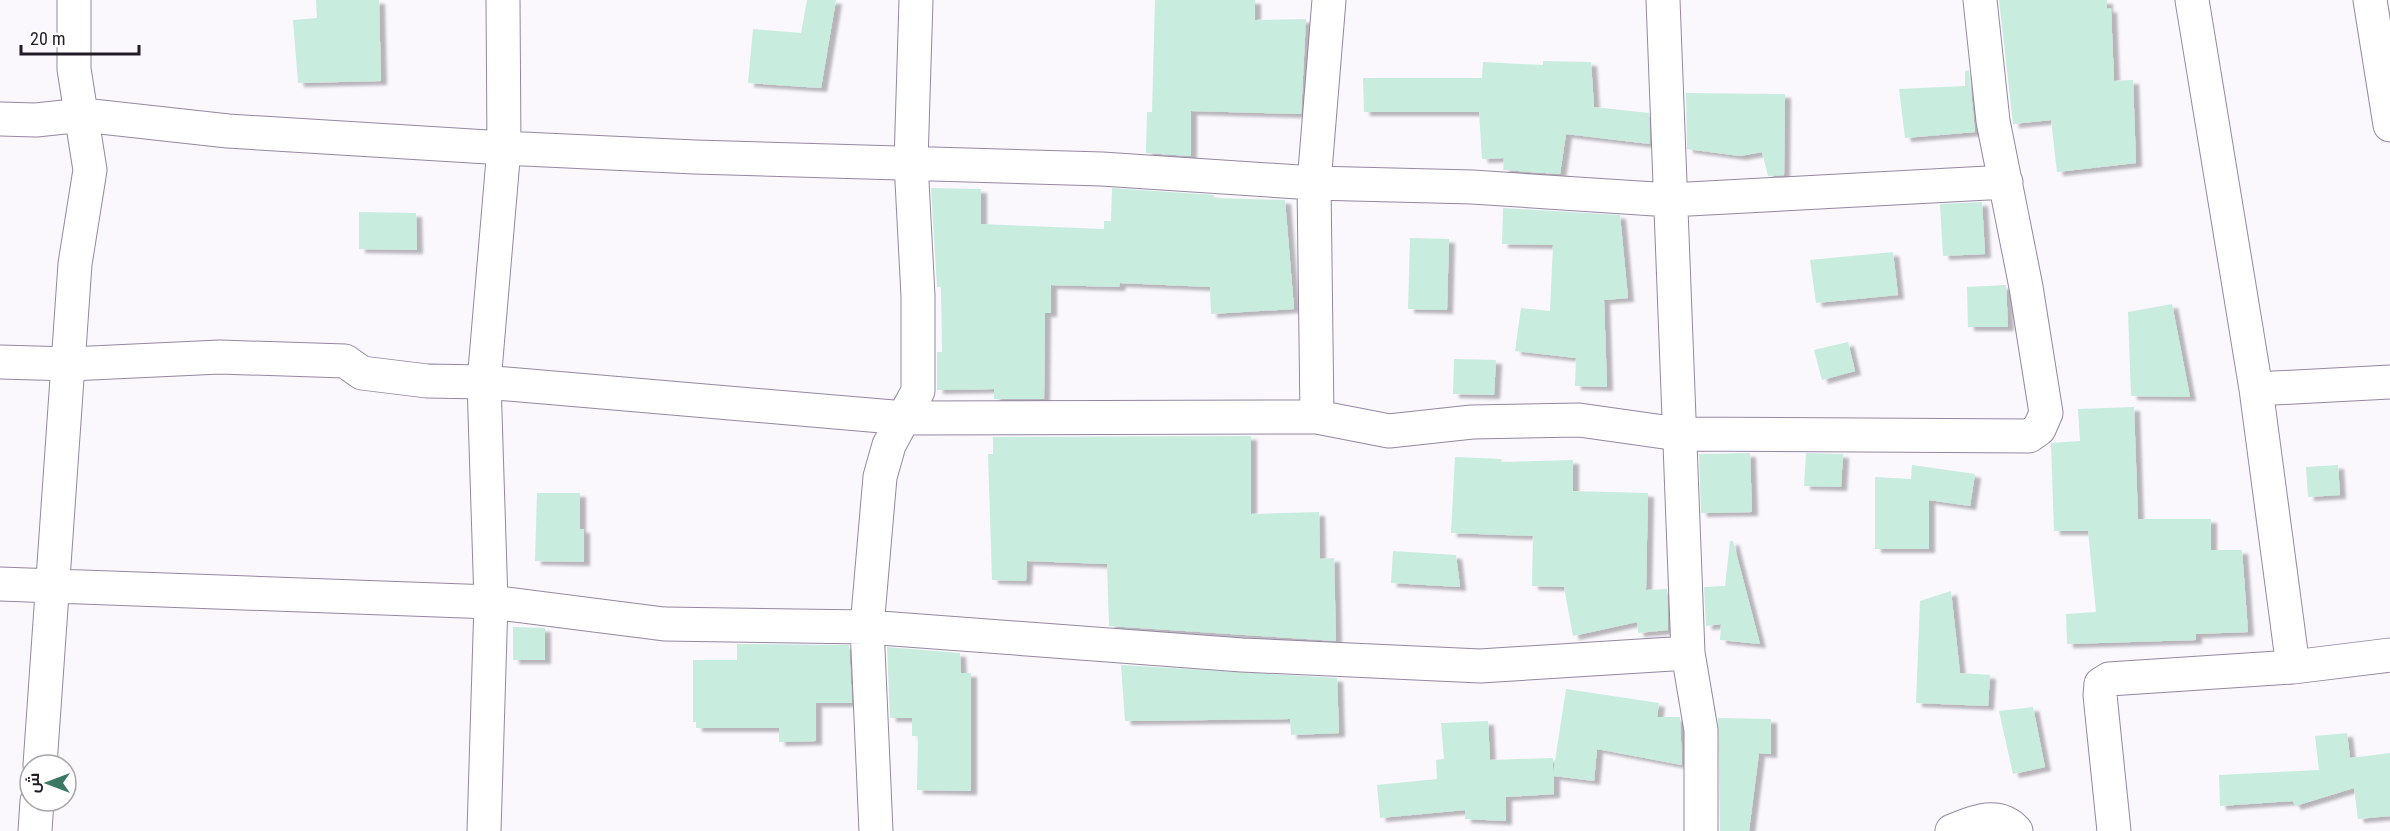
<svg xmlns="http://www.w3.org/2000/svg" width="2390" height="831" font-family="'Roboto Condensed',Cairo,sans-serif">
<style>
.building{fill:#c8edde;filter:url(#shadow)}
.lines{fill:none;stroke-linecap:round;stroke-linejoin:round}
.street-casing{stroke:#9587a3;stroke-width:35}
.street{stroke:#fff;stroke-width:33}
</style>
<defs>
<filter id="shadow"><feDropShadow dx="6" dy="4" stdDeviation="1.5" flood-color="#0004"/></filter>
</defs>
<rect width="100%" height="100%" fill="#faf7fd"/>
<path class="building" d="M 316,0 L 379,0 L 381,81 L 298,83 L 293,20 L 317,18 Z
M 807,0 L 836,0 L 821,88 L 748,83 L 753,29 L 801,33 Z
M 1155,0 L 1255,0 L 1255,20 L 1306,19 L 1301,114 L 1191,111 L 1191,156 L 1146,153 L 1147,112 L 1152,112 Z
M 1999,0 L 2107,0 L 2107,9 L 2111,8 L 2114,81 L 2133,80 L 2136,163 L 2057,172 L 2051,120 L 2013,124 Z
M 1543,61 L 1591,62 L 1594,107 L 1649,113 L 1650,144 L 1566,134 L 1560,174 L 1503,170 L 1504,158 L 1482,159 L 1479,112 L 1364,112 L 1363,78 L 1482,78 L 1483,62 L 1543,65 Z
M 1969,70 L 1975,132 L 1905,138 L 1899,89 L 1965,86 L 1965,71 Z
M 1686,93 L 1785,94 L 1784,175 L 1768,176 L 1762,152 L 1740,156 L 1687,149 Z
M 931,188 L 981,189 L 981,224 L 1104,229 L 1104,221 L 1111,221 L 1112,188 L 1214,195 L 1214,198 L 1285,200 L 1294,309 L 1211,314 L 1210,287 L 1120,283 L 1119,287 L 1051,285 L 1051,313 L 1045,313 L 1044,399 L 994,399 L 994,389 L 937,390 L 937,352 L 942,352 L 941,287 L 937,287 Z
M 1982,202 L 1985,254 L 1943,256 L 1940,204 Z
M 1503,208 L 1620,215 L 1628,298 L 1604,300 L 1607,387 L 1575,386 L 1576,358 L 1515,351 L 1521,308 L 1550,311 L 1553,245 L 1502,244 Z
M 359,212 L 416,213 L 417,250 L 359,249 Z
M 1410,238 L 1449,239 L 1447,310 L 1408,309 Z
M 1893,252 L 1898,295 L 1816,303 L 1810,260 Z
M 2006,285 L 2008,327 L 1968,327 L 1967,287 Z
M 2172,304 L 2190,397 L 2131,396 L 2128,312 Z
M 1848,342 L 1855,371 L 1822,380 L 1814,350 Z
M 1454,359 L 1496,360 L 1494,395 L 1453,394 Z
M 2134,407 L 2138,519 L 2211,519 L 2211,550 L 2242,550 L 2248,632 L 2196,634 L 2196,640 L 2067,644 L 2066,614 L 2096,612 L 2088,531 L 2054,531 L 2051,443 L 2080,441 L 2078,409 Z
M 1251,436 L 1251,514 L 1319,512 L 1320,559 L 1334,558 L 1336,641 L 1109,626 L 1107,564 L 1027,561 L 1026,581 L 992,580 L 988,454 L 993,454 L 993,437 Z
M 1750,453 L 1752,512 L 1701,513 L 1699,454 Z
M 1806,453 L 1843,454 L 1841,487 L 1804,486 Z
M 1455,457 L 1502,459 L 1501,462 L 1573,460 L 1573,491 L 1648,493 L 1646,590 L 1667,589 L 1668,630 L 1638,633 L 1637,622 L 1573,636 L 1564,587 L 1532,586 L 1533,536 L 1451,533 Z
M 1912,465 L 1975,474 L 1970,506 L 1929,500 L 1929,549 L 1875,549 L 1875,477 L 1911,479 Z
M 2338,465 L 2340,495 L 2308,497 L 2306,467 Z
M 537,493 L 580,493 L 580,529 L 584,529 L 584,562 L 535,561 Z
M 1730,541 L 1733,541 L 1760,644 L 1720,640 L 1721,624 L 1706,626 L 1704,587 L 1725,586 Z
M 1393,551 L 1456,555 L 1460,587 L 1391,583 Z
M 1951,591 L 1960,673 L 1990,675 L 1988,706 L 1916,703 L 1920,601 Z
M 513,627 L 545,628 L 545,660 L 513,660 Z
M 737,644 L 849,645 L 852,703 L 816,703 L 816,741 L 779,742 L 779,728 L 696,728 L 696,722 L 693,722 L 693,660 L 737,660 Z
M 887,647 L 960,653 L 961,673 L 971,673 L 971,791 L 917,790 L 918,736 L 912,736 L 912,718 L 890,718 Z
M 1121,665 L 1337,678 L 1339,733 L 1291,735 L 1290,719 L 1125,721 Z
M 1566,689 L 1659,703 L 1657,717 L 1680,717 L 1682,765 L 1597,749 L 1594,781 L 1554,776 L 1554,794 L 1506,797 L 1506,821 L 1465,819 L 1465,810 L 1380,818 L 1377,785 L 1437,779 L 1436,760 L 1444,759 L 1441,723 L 1488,721 L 1490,760 L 1553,758 L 1553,774 Z
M 2033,707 L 2045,767 L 2013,774 L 1999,711 Z
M 1718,718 L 1771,719 L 1771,754 L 1759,753 L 1749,831 L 1720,831 Z
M 2347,733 L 2350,758 L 2390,753 L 2390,816 L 2358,819 L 2354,788 L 2295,806 L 2293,801 L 2220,806 L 2219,775 L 2319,770 L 2315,736 Z"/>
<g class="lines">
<defs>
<path id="street" d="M 1663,0 L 1688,653 L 1701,730 L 1701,831
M 2192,0 L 2256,389 L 2293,667
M 2370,0 L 2390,125
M 0,119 L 36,120 L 83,115 L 228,131 L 504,148 L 695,157 L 1102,169 L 1314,183 L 1472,187 L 1670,200 L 2006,182
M 0,362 L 70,364 L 220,357 L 345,361 L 362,373 L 427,381 L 484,382 L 905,418 L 1317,417 L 1389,431 L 1472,422 L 1579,420 L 1678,434 L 2029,436 L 2039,429 L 2046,413 L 2026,287 L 1993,121 L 1980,0
M 2256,389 L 2390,382
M 1317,417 L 1314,183 L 1329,0
M 0,584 L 491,602 L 664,624 L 867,627 L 1242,655 L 1480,666 L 1688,653
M 40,765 L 75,264 L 90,170 L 74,69 L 74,0
M 35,831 L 37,801
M 484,831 L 491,602 L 484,382 L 504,148 L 503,0
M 876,831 L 867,627 L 880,477 L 889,445 L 918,391 L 918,296 L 911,162 L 916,0
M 1952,831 C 1974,822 1998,811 2016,831
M 2114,831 L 2100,695 L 2101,684 L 2109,679 L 2293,667 L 2390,655"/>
</defs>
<use href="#street" class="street-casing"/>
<use href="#street" class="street"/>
</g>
<g transform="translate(48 783) rotate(270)"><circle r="28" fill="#ffffff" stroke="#a6a4a8" stroke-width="1.5"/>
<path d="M0-4.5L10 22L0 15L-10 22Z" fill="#3b7762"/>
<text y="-9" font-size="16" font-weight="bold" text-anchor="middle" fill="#201b26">ش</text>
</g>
<path d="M21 45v9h118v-9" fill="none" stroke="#201b26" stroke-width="3"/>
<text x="30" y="45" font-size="18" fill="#201b26" stroke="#ffffff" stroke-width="4.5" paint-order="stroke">20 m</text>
</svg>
